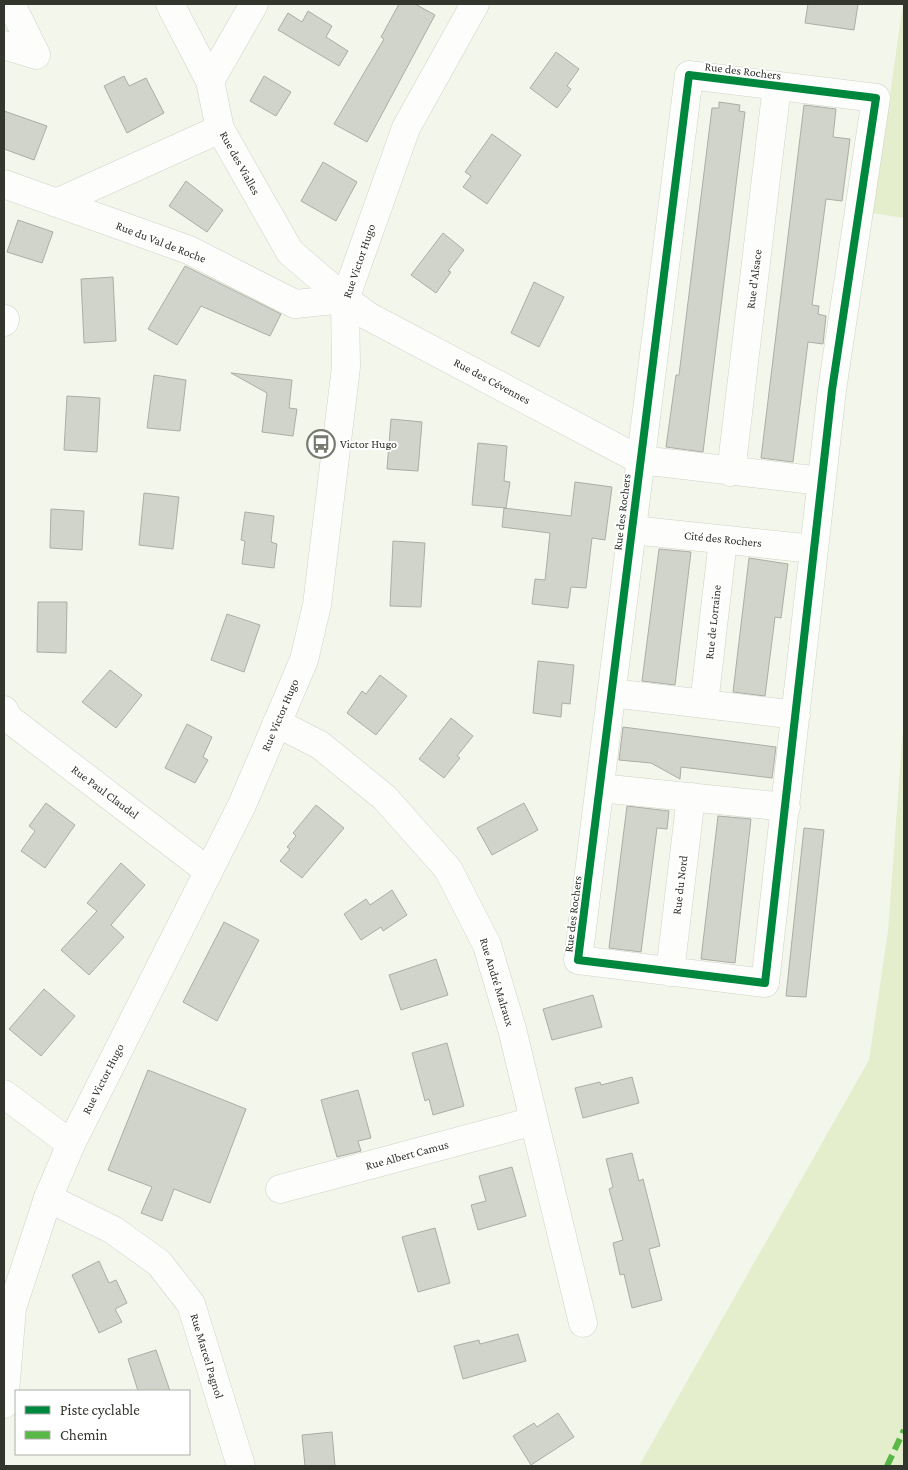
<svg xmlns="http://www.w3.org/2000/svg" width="908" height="1470" font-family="'Crimson Pro',serif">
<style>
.green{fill:#e4edcc}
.building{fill:#d1d4cb;stroke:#acaea5}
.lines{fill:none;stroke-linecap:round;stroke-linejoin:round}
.minor-casing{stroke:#d0d2c9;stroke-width:29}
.tertiary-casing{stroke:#d0d2c9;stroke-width:29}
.minor{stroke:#fdfefc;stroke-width:28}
.tertiary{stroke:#fdfefc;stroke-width:28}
.quiet{stroke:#58b947;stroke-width:6;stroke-dasharray:12 6;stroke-linecap:butt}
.cycleway-casing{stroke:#fff;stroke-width:11}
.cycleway{stroke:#00873e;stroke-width:8}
.labels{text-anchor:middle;stroke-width:4;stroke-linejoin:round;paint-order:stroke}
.street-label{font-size:12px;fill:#33362d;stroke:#fff}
.poi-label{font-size:12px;fill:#33362d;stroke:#fff;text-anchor:start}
</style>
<rect width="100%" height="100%" fill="#f3f6ea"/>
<path class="green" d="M 903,4 L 904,4 L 904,218 L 873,213 Z
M 904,715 L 904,1466 L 639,1466 L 869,1060 L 888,931 Z"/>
<path class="building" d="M 399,4 L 415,4 L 435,15 L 367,142 L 334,124 L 384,39 L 381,37 Z
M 808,4 L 858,4 L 854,30 L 805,23 Z
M 308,11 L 332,26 L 326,37 L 348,51 L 339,66 L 278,30 L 288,13 L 302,22 Z
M 556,52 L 579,69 L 567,86 L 571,89 L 557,108 L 530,88 Z
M 124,76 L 129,86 L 146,78 L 164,113 L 127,133 L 104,86 Z
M 264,76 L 291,92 L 276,116 L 250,101 Z
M 719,102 L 740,105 L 739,111 L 745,112 L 703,452 L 666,447 L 676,375 L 679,375 L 712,108 L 719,108 Z
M 804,105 L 836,109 L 833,137 L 850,139 L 842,201 L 826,199 L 812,305 L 819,306 L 818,314 L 826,316 L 823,344 L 808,342 L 793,462 L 761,458 Z
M 4,111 L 47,126 L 34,160 L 4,149 Z
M 492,134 L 521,155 L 487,204 L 463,187 L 471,176 L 465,172 Z
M 323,162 L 357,182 L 336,221 L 301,201 Z
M 186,181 L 223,210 L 207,232 L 169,206 Z
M 18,220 L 53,232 L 42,263 L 7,252 Z
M 443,233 L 464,250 L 448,271 L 451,272 L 436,293 L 411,275 Z
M 185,266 L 281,314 L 270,336 L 201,306 L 177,345 L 148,329 Z
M 113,277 L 116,341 L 84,343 L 81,279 Z
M 534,282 L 564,297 L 539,347 L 511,333 Z
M 231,373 L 292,380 L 289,408 L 297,409 L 293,436 L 262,432 L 267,393 Z
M 154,375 L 186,380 L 180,431 L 147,428 Z
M 67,396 L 100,398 L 97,452 L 64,450 Z
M 391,419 L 422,422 L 418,471 L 387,469 Z
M 478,443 L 507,446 L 504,481 L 510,482 L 506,508 L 472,505 Z
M 575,482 L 612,487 L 605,540 L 592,538 L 586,588 L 571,587 L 568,608 L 532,604 L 535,579 L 545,580 L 550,533 L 502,527 L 504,508 L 571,516 Z
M 144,493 L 179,497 L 173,549 L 139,545 Z
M 51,509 L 84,511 L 82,550 L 50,548 Z
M 245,512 L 274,516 L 271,542 L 277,544 L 274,568 L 242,564 L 245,541 L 241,540 Z
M 393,541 L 425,543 L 421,607 L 390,606 Z
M 659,549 L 691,552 L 675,685 L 642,681 Z
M 749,558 L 788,564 L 781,618 L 775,617 L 765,696 L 733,692 Z
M 38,602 L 67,602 L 66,653 L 37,652 Z
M 227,614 L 260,625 L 244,672 L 211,660 Z
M 538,661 L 574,665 L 570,704 L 562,703 L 561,717 L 533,713 Z
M 110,670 L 142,695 L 116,728 L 82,702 Z
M 380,675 L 407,696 L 376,735 L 347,713 L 362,691 L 366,694 Z
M 451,718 L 473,736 L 457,756 L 460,758 L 444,778 L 419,759 Z
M 187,724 L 212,737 L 203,757 L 208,760 L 195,783 L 165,768 Z
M 623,727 L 776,747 L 772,778 L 681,767 L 680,779 L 651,763 L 619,760 Z
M 46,803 L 75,825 L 45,868 L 21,851 L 35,831 L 29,826 Z
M 524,803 L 538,830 L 492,855 L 477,828 Z
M 316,805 L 344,828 L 302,878 L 280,861 L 290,849 L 287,847 L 296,836 L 293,833 Z
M 627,806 L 669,811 L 667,829 L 657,828 L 641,952 L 609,948 Z
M 718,816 L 751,819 L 735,963 L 701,959 Z
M 804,828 L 824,830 L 806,997 L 786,996 Z
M 121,863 L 145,885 L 111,925 L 124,937 L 89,975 L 61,950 L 97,911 L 87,903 Z
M 392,890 L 407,915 L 383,931 L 381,927 L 361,940 L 344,914 L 366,899 L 370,905 Z
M 224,922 L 259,940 L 217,1021 L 183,1002 Z
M 436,959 L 448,995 L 401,1010 L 389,975 Z
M 44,989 L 75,1016 L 41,1056 L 9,1029 Z
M 593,995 L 602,1027 L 552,1040 L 543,1009 Z
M 447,1043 L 464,1106 L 433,1115 L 429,1099 L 425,1101 L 412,1053 Z
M 148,1070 L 246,1109 L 210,1203 L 174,1189 L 162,1221 L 141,1213 L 152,1187 L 108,1170 Z
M 632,1077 L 639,1103 L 583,1118 L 575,1088 L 600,1082 L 601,1085 Z
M 358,1090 L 371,1138 L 358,1141 L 361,1151 L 337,1157 L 321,1100 Z
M 632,1153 L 639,1181 L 643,1179 L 660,1246 L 649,1249 L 662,1300 L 632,1308 L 624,1274 L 620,1275 L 613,1243 L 623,1240 L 609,1189 L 613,1187 L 606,1159 Z
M 512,1167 L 526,1216 L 478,1230 L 471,1205 L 486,1201 L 479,1176 Z
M 435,1228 L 450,1283 L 418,1292 L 402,1237 Z
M 99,1261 L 109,1283 L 116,1280 L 127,1303 L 115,1309 L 122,1322 L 99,1333 L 72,1275 Z
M 518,1334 L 526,1361 L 463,1379 L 454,1346 L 479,1340 L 480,1344 Z
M 156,1350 L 170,1391 L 138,1391 L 128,1359 Z
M 558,1413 L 574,1437 L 531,1465 L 513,1436 L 534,1423 L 537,1427 Z
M 332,1432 L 335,1466 L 305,1466 L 302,1435 Z"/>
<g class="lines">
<defs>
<path id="minor" d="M 170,4 L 210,81 L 220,129 L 290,252 L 345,299 L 368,316 L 640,460 L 821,481
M 4,45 L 36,55 L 11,4
M 689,75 L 876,98 L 832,390 L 765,983 L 578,960 Z
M 210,81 L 254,4
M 4,184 L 189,250 L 295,304 L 345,299
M 56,203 L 220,129
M 4,322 L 5,319
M 731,472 L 777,86
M 632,530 L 814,549
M 612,693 L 796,715
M 704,704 L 723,540
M 4,710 L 8,718 L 208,871
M 277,723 L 320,745 L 385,798 L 448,869 L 487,945 L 512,1029 L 583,1323
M 600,788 L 786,807
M 670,972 L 691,797
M 4,1094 L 71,1144
M 280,1189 L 534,1121
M 48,1198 L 113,1230 L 159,1263 L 191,1304 L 241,1466"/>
<path id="tertiary" d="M 4,1404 L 12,1308 L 48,1198 L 71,1144 L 242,805 L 304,660 L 317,605 L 346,367 L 345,299 L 406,128 L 475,4"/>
</defs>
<use href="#minor" class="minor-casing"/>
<use href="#tertiary" class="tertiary-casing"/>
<use href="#minor" class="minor"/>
<use href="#tertiary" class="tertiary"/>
<path class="quiet" d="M 887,1466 L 904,1430"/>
<defs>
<path id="cycleway" d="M 689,75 L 876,98 L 832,390 L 765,983 L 578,960 Z"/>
</defs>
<use href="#cycleway" class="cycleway-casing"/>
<use href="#cycleway" class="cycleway"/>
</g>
<defs>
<symbol id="bus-ring" viewBox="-11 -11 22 22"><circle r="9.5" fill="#fff" stroke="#76796f" stroke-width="1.5"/><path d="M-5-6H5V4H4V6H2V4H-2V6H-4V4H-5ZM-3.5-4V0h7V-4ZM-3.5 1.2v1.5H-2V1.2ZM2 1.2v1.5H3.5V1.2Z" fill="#76796f"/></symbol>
</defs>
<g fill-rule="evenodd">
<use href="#bus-ring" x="305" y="428" width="32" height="32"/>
</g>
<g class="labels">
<g class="street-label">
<text transform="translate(743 71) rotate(7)" y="4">Rue des Rochers</text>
<text transform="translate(240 163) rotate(61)" y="4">Rue des Vialles</text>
<text transform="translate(161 242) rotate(21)" y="4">Rue du Val de Roche</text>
<text transform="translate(359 261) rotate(-71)" y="4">Rue Victor Hugo</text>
<text transform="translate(754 279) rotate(-83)" y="4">Rue d'Alsace</text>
<text transform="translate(492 381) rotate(28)" y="4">Rue des Cévennes</text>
<text transform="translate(622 512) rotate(-83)" y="4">Rue des Rochers</text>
<text transform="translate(723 539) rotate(6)" y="4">Cité des Rochers</text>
<text transform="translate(713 622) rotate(-84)" y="4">Rue de Lorraine</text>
<text transform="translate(280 715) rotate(-67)" y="4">Rue Victor Hugo</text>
<text transform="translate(105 792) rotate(37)" y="4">Rue Paul Claudel</text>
<text transform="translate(680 885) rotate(-83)" y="4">Rue du Nord</text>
<text transform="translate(573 914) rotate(-83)" y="4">Rue des Rochers</text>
<text transform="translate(497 982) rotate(73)" y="4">Rue André Malraux</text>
<text transform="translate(103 1079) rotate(-63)" y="4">Rue Victor Hugo</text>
<text transform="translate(407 1155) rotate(-15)" y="4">Rue Albert Camus</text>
<text transform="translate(207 1356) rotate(73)" y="4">Rue Marcel Pagnol</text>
</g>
<g class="poi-label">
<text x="340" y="448">Victor Hugo</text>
</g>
</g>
<rect width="908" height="1470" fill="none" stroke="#33362d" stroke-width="10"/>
<rect x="15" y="1390" width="175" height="65" fill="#ffffff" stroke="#adafab"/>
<rect x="25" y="1406" width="25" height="8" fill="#00873e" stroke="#adafab"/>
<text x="60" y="1415" font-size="15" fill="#33362d">Piste cyclable</text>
<rect x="25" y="1431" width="25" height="8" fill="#58b947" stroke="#adafab"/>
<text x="60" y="1440" font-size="15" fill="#33362d">Chemin</text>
</svg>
